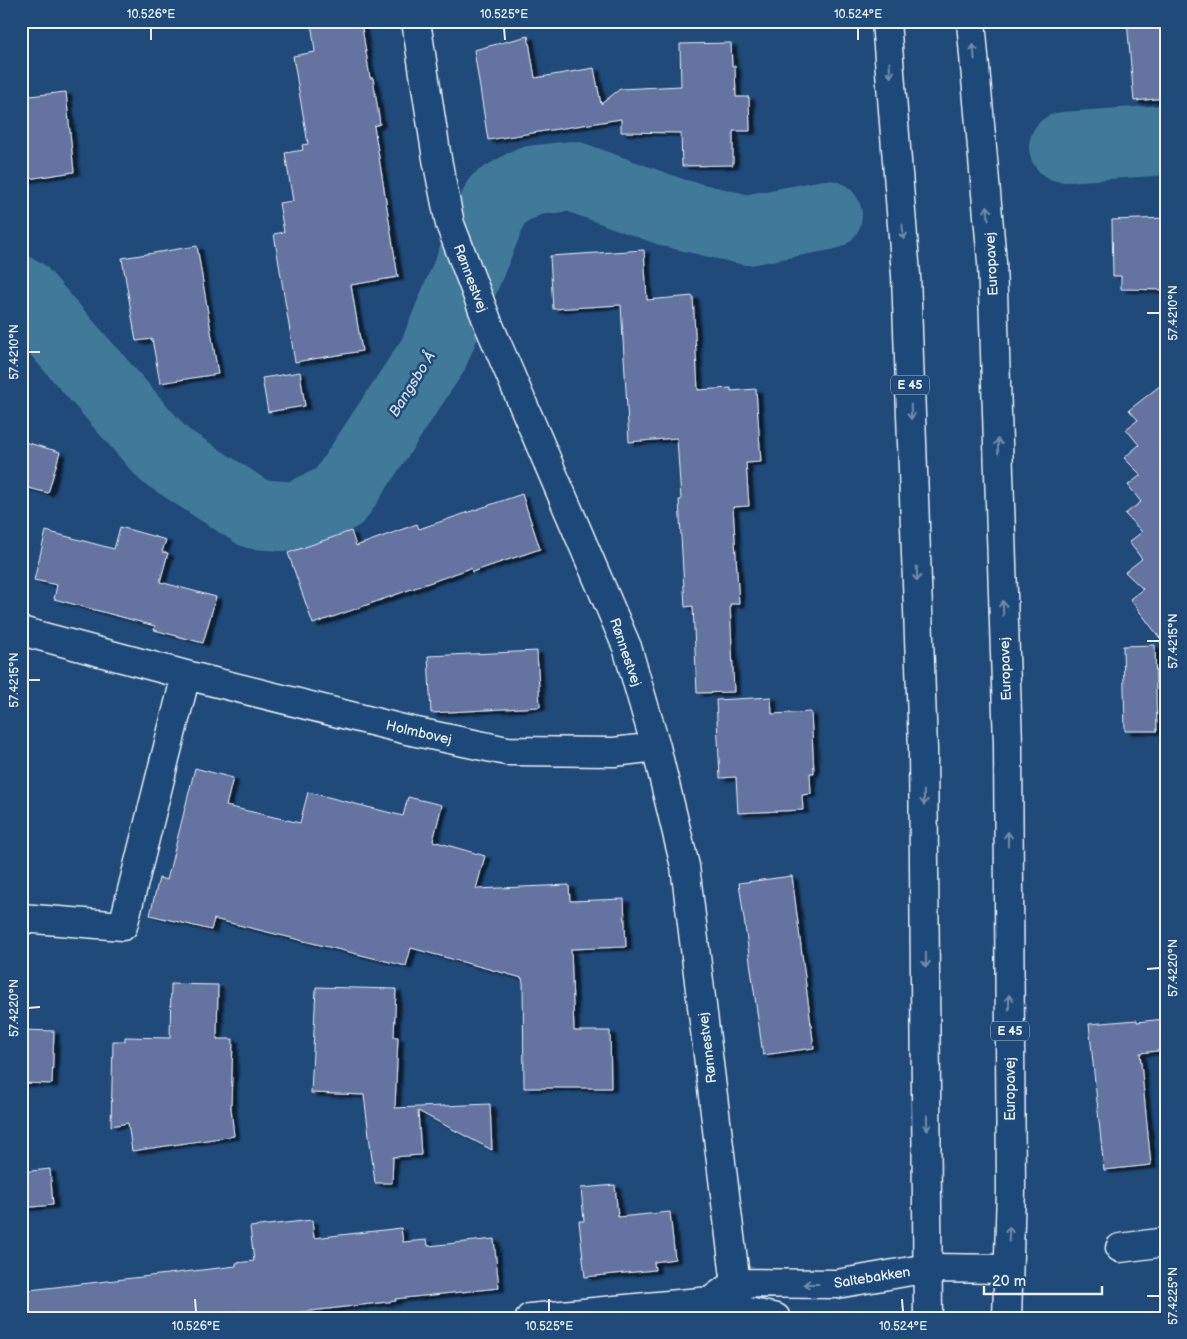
<svg xmlns="http://www.w3.org/2000/svg" width="1187" height="1339" font-family="'Balsamiq Sans',sans-serif">
<style>
.lines{fill:none;stroke-linecap:round;stroke-linejoin:round}
.river{stroke:#40799a;stroke-width:70}
.building{fill:#6573a0;stroke:#e8f1f8;filter:url(#shadow)}
.minor-casing{stroke:#e8f1f8;stroke-width:31}
.major-casing{stroke:#e8f1f8;stroke-width:31}
.minor{stroke:#1f4a7a;stroke-width:28}
.major{stroke:#1f4a7a;stroke-width:28}
.oneway{stroke:#6f8dac}
.ticks{fill:none;stroke:#e8f1f8;stroke-width:2}
.labels{text-anchor:middle;stroke-width:5;stroke-linejoin:round;paint-order:stroke}
.shield{fill:#1f4a7a;stroke:#acbfd2;stroke-width:1}
.shield-label{font-size:12px;font-weight:bold;fill:#e8f1f8}
.street-label{font-size:14px;fill:#e8f1f8;stroke:#1f4a7a}
.water-label{font-size:15px;font-style:italic;fill:#cfdfea;stroke:#1f4a7a}
.neatline{fill:none;stroke:#e8f1f8;stroke-width:2}
.ticks-label{font-size:12px;text-anchor:middle;fill:#e8f1f8}
</style>
<defs>
<filter id="shadow"><feDropShadow dx="5.5" dy="3" stdDeviation="1" flood-color="#0009"/></filter>
</defs>
<rect width="100%" height="100%" fill="#1f4a7a"/>
<filter id="ink" filterUnits="userSpaceOnUse"><feTurbulence type="fractalNoise" baseFrequency=".02" numOctaves="2"/><feDisplacementMap in="SourceGraphic" scale="10" xChannelSelector="R" yChannelSelector="G"/><feConvolveMatrix kernelMatrix="1 2 1 2 8 2 1 2 1" color-interpolation-filters="sRGB"/></filter>
<g filter="url(#ink)">
<g class="lines">
<path class="river" d="M 1064,147 L 1166,140
M 21,291 L 164,455 L 255,514 L 296,517 L 339,497 L 433,355 L 497,200 L 529,181 L 572,176 L 674,213 L 747,230 L 827,215"/>
</g>
<path class="building" d="M 311,21 L 361,21 L 370,78 L 373,78 L 380,124 L 374,126 L 398,277 L 351,285 L 362,351 L 295,362 L 274,234 L 284,232 L 279,203 L 293,201 L 285,153 L 303,150 L 302,145 L 308,144 L 293,56 L 315,52 Z
M 1127,21 L 1166,21 L 1166,98 L 1134,101 Z
M 528,36 L 535,78 L 594,68 L 601,104 L 620,89 L 681,86 L 680,44 L 731,43 L 732,66 L 735,66 L 736,97 L 749,97 L 750,131 L 733,131 L 733,165 L 682,166 L 681,133 L 621,132 L 621,119 L 488,140 L 474,50 Z
M 66,92 L 74,172 L 21,180 L 21,97 Z
M 1166,218 L 1166,290 L 1121,289 L 1121,276 L 1113,276 L 1112,220 Z
M 197,246 L 218,374 L 160,383 L 152,339 L 136,341 L 122,258 Z
M 644,250 L 647,300 L 693,296 L 698,390 L 731,388 L 731,391 L 756,389 L 761,462 L 746,463 L 749,506 L 733,507 L 739,604 L 730,604 L 734,692 L 697,693 L 693,606 L 685,607 L 679,500 L 681,500 L 677,438 L 629,442 L 621,305 L 553,309 L 550,256 Z
M 300,372 L 305,406 L 268,412 L 262,378 Z
M 1166,381 L 1166,646 L 1130,599 L 1143,589 L 1125,572 L 1142,559 L 1129,542 L 1142,532 L 1125,514 L 1141,502 L 1128,485 L 1141,475 L 1124,458 L 1139,445 L 1126,429 L 1138,420 L 1129,410 Z
M 21,441 L 60,452 L 48,493 L 21,486 Z
M 522,494 L 540,549 L 472,572 L 471,568 L 313,624 L 288,553 L 351,531 L 356,546 L 417,524 L 419,529 Z
M 120,527 L 166,540 L 162,552 L 168,553 L 160,582 L 216,597 L 203,643 L 154,630 L 155,626 L 54,599 L 57,585 L 34,580 L 46,531 L 114,549 Z
M 1155,645 L 1157,731 L 1125,731 L 1123,646 Z
M 537,651 L 540,707 L 431,713 L 428,656 Z
M 771,697 L 772,714 L 811,712 L 814,773 L 810,773 L 811,794 L 802,795 L 803,810 L 738,813 L 736,777 L 720,778 L 716,700 Z
M 195,768 L 233,778 L 226,806 L 300,823 L 308,792 L 403,816 L 408,797 L 442,805 L 433,841 L 485,856 L 476,889 L 569,885 L 570,901 L 624,899 L 626,947 L 571,949 L 574,1031 L 610,1031 L 611,1088 L 524,1088 L 523,983 L 522,978 L 411,948 L 406,966 L 214,919 L 211,930 L 150,915 L 159,878 L 167,880 Z
M 792,876 L 814,1048 L 763,1055 L 739,883 Z
M 171,984 L 218,985 L 217,1039 L 233,1039 L 231,1108 L 234,1136 L 132,1151 L 128,1123 L 111,1126 L 113,1041 L 125,1041 L 125,1037 L 170,1038 Z
M 316,987 L 396,989 L 394,1037 L 398,1037 L 395,1108 L 490,1104 L 492,1150 L 418,1111 L 421,1155 L 393,1157 L 392,1183 L 375,1183 L 364,1095 L 311,1093 Z
M 1164,1019 L 1166,1050 L 1140,1053 L 1151,1165 L 1104,1170 L 1089,1024 L 1137,1020 L 1137,1022 Z
M 21,1030 L 54,1031 L 52,1084 L 21,1083 Z
M 50,1169 L 53,1205 L 21,1208 L 21,1172 Z
M 615,1185 L 618,1217 L 670,1212 L 675,1259 L 654,1262 L 655,1270 L 585,1277 L 579,1221 L 584,1221 L 581,1188 Z
M 312,1220 L 314,1238 L 401,1228 L 403,1242 L 427,1240 L 428,1246 L 494,1239 L 499,1288 L 395,1299 L 396,1301 L 252,1318 L 242,1318 L 241,1311 L 185,1318 L 21,1318 L 21,1291 L 236,1266 L 236,1263 L 254,1261 L 250,1227 Z"/>
<g class="lines">
<defs>
<path id="minor" d="M 416,21 L 437,159 L 450,224 L 488,323 L 627,647 L 656,747 L 685,866 L 739,1310
M 21,631 L 186,675 L 407,730 L 507,751 L 614,752 L 656,747
M 21,918 L 123,926 L 186,675
M 1120,1248 L 1166,1242
M 711,1301 L 735,1283 L 837,1284 L 928,1268 L 1008,1269
M 530,1318 L 711,1301 L 739,1310 L 776,1318"/>
<path id="major" d="M 886,21 L 906,275 L 923,749 L 928,1318
M 971,21 L 992,262 L 1008,744 L 1011,1190 L 1007,1318"/>
</defs>
<use href="#minor" class="minor-casing"/>
<use href="#major" class="major-casing"/>
<use href="#minor" class="minor"/>
<use href="#major" class="major"/>
</g>
<defs><path id="oneway-shaft" d="M-6 0H5M1.5-3L5.5 0L1.5 3" fill="none" stroke-width="1.6" stroke-linecap="round" stroke-linejoin="round" transform="scale(1.25)"/></defs>
<g class="oneway">
<use href="#oneway-shaft" transform="translate(974 52) rotate(-95)"/>
<use href="#oneway-shaft" transform="translate(890 70) rotate(85)"/>
<use href="#oneway-shaft" transform="translate(988 213) rotate(-95)"/>
<use href="#oneway-shaft" transform="translate(903 232) rotate(85)"/>
<use href="#oneway-shaft" transform="translate(911 412) rotate(88)"/>
<use href="#oneway-shaft" transform="translate(998 446) rotate(-92)"/>
<use href="#oneway-shaft" transform="translate(917 574) rotate(88)"/>
<use href="#oneway-shaft" transform="translate(1003 608) rotate(-92)"/>
<use href="#oneway-shaft" transform="translate(924 798) rotate(89)"/>
<use href="#oneway-shaft" transform="translate(1008 839) rotate(-90)"/>
<use href="#oneway-shaft" transform="translate(926 960) rotate(89)"/>
<use href="#oneway-shaft" transform="translate(1009 1002) rotate(-90)"/>
<use href="#oneway-shaft" transform="translate(927 1123) rotate(89)"/>
<use href="#oneway-shaft" transform="translate(1009 1234) rotate(-88)"/>
<use href="#oneway-shaft" transform="translate(811 1284) rotate(-180)"/>
</g>
</g>
<path class="ticks" d="M 151,28 L 151,40M 504,28 L 505,40M 858,28 L 858,40M 1147,313 L 1160,313M 28,352 L 40,352M 1147,641 L 1160,641M 28,680 L 40,680M 1147,969 L 1160,968M 28,1008 L 40,1007M 1147,1296 L 1160,1296M 195,1299 L 196,1312M 549,1299 L 549,1312M 902,1299 L 903,1312"/>
<g class="labels">
<g class="shield">
<rect x="891" y="375.5" width="38" height="19" rx="4"/>
<rect x="991" y="1021.5" width="38" height="19" rx="4"/>
</g>
<g class="shield-label">
<text x="910" y="389">E 45</text>
<text x="1010" y="1035">E 45</text>
</g>
<g class="street-label">
<text transform="translate(991 264) rotate(-93)" y="5">Europavej</text>
<text transform="translate(471 278) rotate(69)" y="5">Rønnestvej</text>
<text transform="translate(626 652) rotate(71)" y="5">Rønnestvej</text>
<text transform="translate(1005 669) rotate(-92)" y="5">Europavej</text>
<text transform="translate(419 732) rotate(13)" y="5">Holmbovej</text>
<text transform="translate(707 1048) rotate(-97)" y="5">Rønnestvej</text>
<text transform="translate(1010 1089) rotate(-90)" y="5">Europavej</text>
<text transform="translate(872 1277) rotate(-9)" y="5">Saltebakken</text>
</g>
<g class="water-label">
<text transform="translate(412 384) rotate(-58)" y="5">Bangsbo Å</text>
</g>
</g>
<rect width="1187" height="1339" fill="none" stroke="#1f4a7a" stroke-width="55"/>
<path d="M984 1286v8h118v-8" fill="none" stroke="#e8f1f8" stroke-width="2.5"/>
<text x="992" y="1286" font-size="15" fill="#e8f1f8" stroke="#1f4a7a" stroke-width="4" paint-order="stroke">20 m</text>
<rect x="28" y="28" width="1132" height="1284" class="neatline"/>
<g class="ticks-label">
<text x="151" y="18">10.526°E</text>
<text x="504" y="18">10.525°E</text>
<text x="858" y="18">10.524°E</text>
<text transform="translate(1173 313) rotate(-90)" y="4">57.4210°N</text>
<text transform="translate(14 352) rotate(-90)" y="4">57.4210°N</text>
<text transform="translate(1173 641) rotate(-90)" y="4">57.4215°N</text>
<text transform="translate(14 680) rotate(-90)" y="4">57.4215°N</text>
<text transform="translate(1173 968) rotate(-90)" y="4">57.4220°N</text>
<text transform="translate(14 1008) rotate(-90)" y="4">57.4220°N</text>
<text transform="translate(1173 1296) rotate(-90)" y="4">57.4225°N</text>
<text x="196" y="1330">10.526°E</text>
<text x="549" y="1330">10.525°E</text>
<text x="903" y="1330">10.524°E</text>
</g>
</svg>
